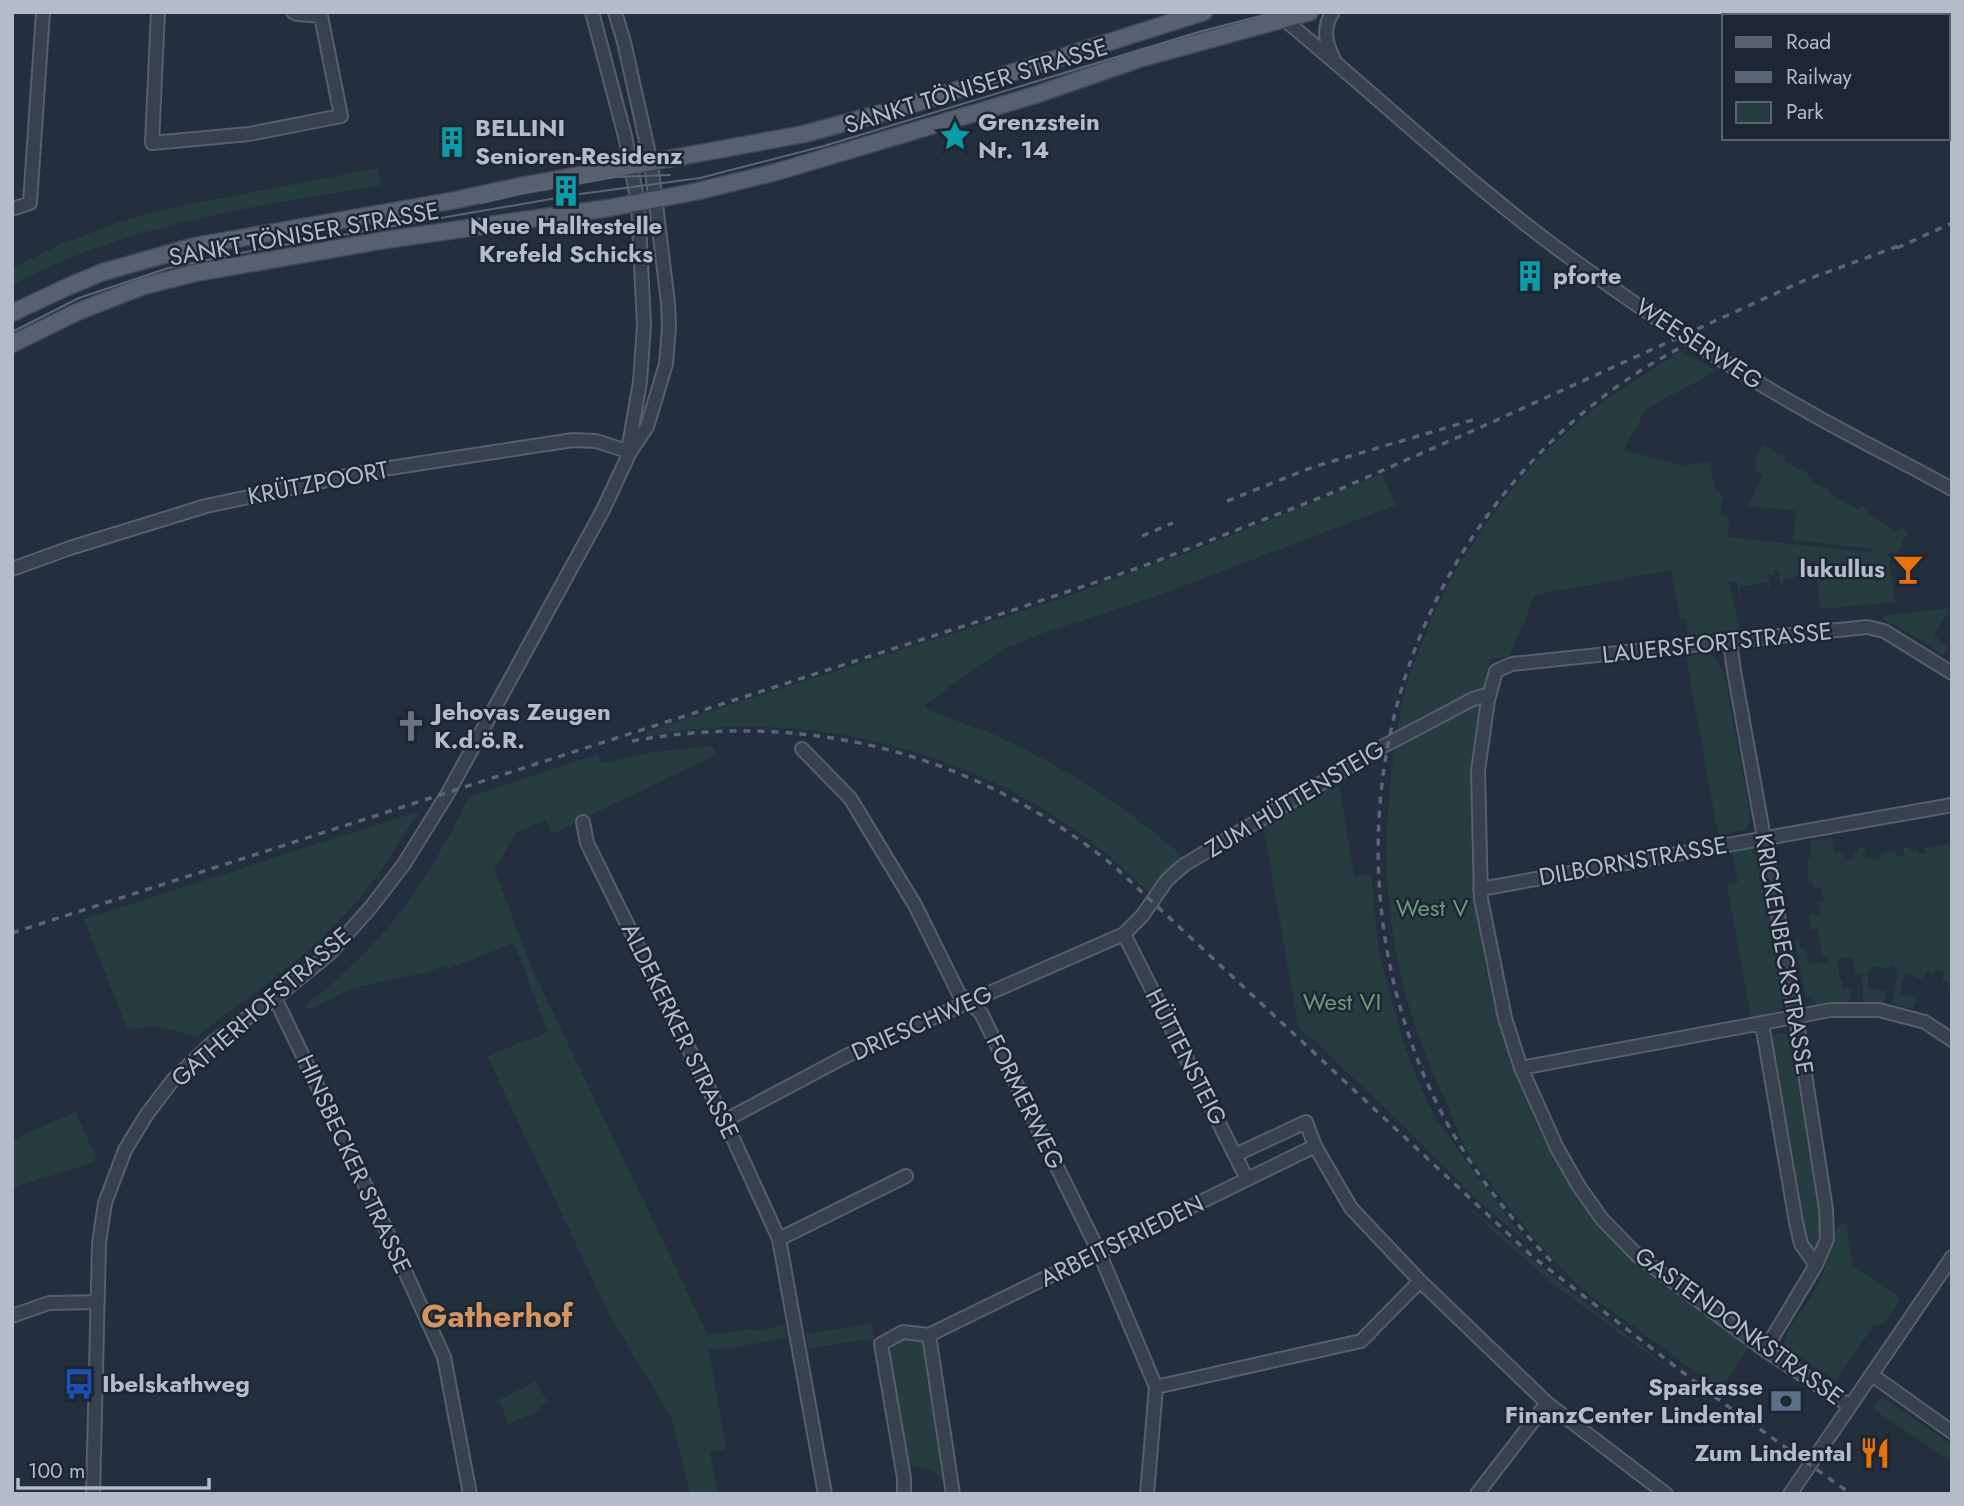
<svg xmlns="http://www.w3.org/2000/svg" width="1964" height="1506" font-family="Jost,sans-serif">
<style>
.green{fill:#263c3f}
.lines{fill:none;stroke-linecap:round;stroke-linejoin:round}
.minor-casing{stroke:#565f6c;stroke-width:16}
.major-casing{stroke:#414a57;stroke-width:19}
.minor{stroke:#38414e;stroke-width:12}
.major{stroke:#56606e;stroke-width:16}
.tram{stroke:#5a6575;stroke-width:2}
.rail{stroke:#5a6575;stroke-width:3.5;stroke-dasharray:7 7;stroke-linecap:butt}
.labels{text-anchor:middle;stroke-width:5;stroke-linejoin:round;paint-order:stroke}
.street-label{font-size:24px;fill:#b4bcc9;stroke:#1d2633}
.poi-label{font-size:24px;font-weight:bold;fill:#b4bcc9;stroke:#1d2633;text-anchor:start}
.park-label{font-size:24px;fill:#6b9a76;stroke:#1d2633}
.district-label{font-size:32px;font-weight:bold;fill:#d59563;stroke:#1d2633}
</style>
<rect width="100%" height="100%" fill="#242f3e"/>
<path class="green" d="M 378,168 L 381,185 C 259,206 122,224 12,286 L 12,268 L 59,245 L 116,223 L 165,209 Z
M 1682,351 L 1716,371 L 1646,409 L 1624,450 L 1681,465 L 1710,462 L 1715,490 L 1724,497 L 1721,504 L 1721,515 L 1729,516 L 1728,537 L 1873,553 L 1873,549 L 1793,540 L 1796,511 L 1748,506 L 1763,475 L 1754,470 L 1757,464 L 1755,458 L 1762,446 L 1764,445 L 1770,448 L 1769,450 L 1771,449 L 1779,455 L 1780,454 L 1786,457 L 1785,461 L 1792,464 L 1792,466 L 1808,473 L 1807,477 L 1814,480 L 1813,482 L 1830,490 L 1829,493 L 1859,510 L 1861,506 L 1870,511 L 1868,515 L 1898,532 L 1901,528 L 1908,532 L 1896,555 L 1897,559 L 1889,560 L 1895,602 L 1821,609 L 1815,562 L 1810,563 L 1812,574 L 1783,579 L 1783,586 L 1781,586 L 1778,570 L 1773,570 L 1774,574 L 1768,576 L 1770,588 L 1768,589 L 1767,582 L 1740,587 L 1741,597 L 1740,598 L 1737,581 L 1729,582 L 1740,631 L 1689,636 L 1685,618 L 1680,618 L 1671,570 L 1535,595 L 1510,656 L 1490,659 L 1482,692 L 1396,738 C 1400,719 1402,699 1408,680 C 1411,668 1417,657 1421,645 C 1456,556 1511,478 1584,417 C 1614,392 1649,372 1682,351 Z
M 1382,474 L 1396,505 L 1157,596 L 1043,633 L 1011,647 L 1010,645 L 924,705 L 930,711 C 951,719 974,726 995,735 C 1064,765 1130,810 1187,860 L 1152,895 C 1133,878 1114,859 1093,843 C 968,747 800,707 647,736 L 646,732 L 1057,600 L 1211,544 Z
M 1948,608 L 1948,613 L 1934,636 L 1949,646 L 1943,655 L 1905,631 L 1884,620 L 1883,616 Z
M 1706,654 L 1714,656 L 1725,677 L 1751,818 L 1746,830 L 1718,835 L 1686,656 Z
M 1477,703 L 1479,708 C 1460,851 1475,987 1534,1119 C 1553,1161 1576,1201 1607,1235 C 1649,1280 1700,1312 1750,1345 L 1720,1390 C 1689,1367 1657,1344 1626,1321 C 1610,1309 1593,1299 1579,1286 C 1552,1260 1528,1231 1505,1202 C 1491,1184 1476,1166 1465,1146 C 1458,1134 1454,1120 1448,1107 C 1390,985 1375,879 1395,746 Z
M 712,746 L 716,755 L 552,834 L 545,820 L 516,833 L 494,869 L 533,971 L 708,1335 L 753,1329 L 755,1331 L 785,1325 L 787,1338 L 717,1350 L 716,1348 L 709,1350 L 726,1449 L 710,1452 L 718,1494 L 690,1494 L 672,1419 L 612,1320 L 487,1056 L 548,1032 L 514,943 L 448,969 L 444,966 L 423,973 L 353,988 L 308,1010 L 306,1005 C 383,944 427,886 468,797 L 598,754 L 602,763 L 653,752 Z
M 1338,777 L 1354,876 L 1371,874 L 1379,954 L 1402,1038 L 1418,1081 L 1435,1117 L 1480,1180 L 1529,1245 L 1465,1188 L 1408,1130 L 1298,1026 L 1263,823 Z
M 420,811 C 399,840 382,872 359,899 C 313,954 252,994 196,1037 L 158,1026 L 127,1029 L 84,919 Z
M 1832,837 L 1835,852 L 1842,853 L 1844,861 L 1854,859 L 1853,852 L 1858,851 L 1857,848 L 1864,847 L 1866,858 L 1871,857 L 1872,861 L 1881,859 L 1881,853 L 1896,851 L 1897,857 L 1904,855 L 1904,848 L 1910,847 L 1911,851 L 1918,850 L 1919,854 L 1926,854 L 1925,848 L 1952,844 L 1952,992 L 1948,990 L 1950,984 L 1942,980 L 1945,973 L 1936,969 L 1933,973 L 1927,971 L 1923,979 L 1905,974 L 1900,993 L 1918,998 L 1913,1009 L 1892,1004 L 1898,967 L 1890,965 L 1890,969 L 1871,966 L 1870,971 L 1868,971 L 1868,989 L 1886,991 L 1883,1003 L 1863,1002 L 1862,974 L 1855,974 L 1853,957 L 1838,959 L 1839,978 L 1842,982 L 1843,989 L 1850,989 L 1852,1001 L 1818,1005 L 1805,995 L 1795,940 L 1799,939 L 1801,949 L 1806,949 L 1809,964 L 1823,962 L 1824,965 L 1829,964 L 1827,957 L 1822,958 L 1818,929 L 1811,930 L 1809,915 L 1820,913 L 1819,903 L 1824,902 L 1821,887 L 1814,888 L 1812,881 L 1808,881 L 1807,871 L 1809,870 L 1807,858 L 1812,857 L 1810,844 L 1812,843 L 1811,840 Z
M 1751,849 L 1756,855 L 1760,866 L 1784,998 L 1783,1006 L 1778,1012 L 1751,1018 L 1727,885 L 1738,882 L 1732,851 Z
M 1784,1033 L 1789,1040 L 1792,1049 L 1820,1213 C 1820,1225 1822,1242 1814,1252 L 1807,1246 L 1770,1035 Z
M 75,1112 L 96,1157 L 94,1162 L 12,1188 L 12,1140 Z
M 1445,1187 L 1552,1276 L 1695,1389 L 1548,1280 Z
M 1846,1223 L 1853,1265 L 1901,1299 L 1884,1324 L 1874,1325 L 1836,1381 L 1783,1345 C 1788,1325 1803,1310 1813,1293 C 1826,1272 1831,1248 1838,1225 Z
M 871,1323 L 875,1343 L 868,1339 L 808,1349 L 806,1334 Z
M 904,1338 L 920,1338 L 925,1347 L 949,1488 C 937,1472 931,1465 909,1467 L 889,1359 C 891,1347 894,1343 904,1338 Z
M 535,1381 L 547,1401 L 535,1413 L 509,1424 L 499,1400 Z
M 1881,1397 L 1952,1444 L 1952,1462 L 1873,1409 Z"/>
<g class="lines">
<defs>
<path id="minor" d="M 158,12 L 152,143 L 249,134 L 341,116 L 321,16 L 297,14 L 293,12
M 592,12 L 625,136 L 638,203 L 644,325 L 640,382 L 629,445 L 630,451
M 1275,12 C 1376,94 1470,186 1576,262 C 1648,314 1721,362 1798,406 C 1848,435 1901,461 1952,489
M 1333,12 C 1323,26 1325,42 1333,57
M 12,209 L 30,203 L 43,12
M 12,569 L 70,548 L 206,506 L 370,471 L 573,440 L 596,441 L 630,452
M 1730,642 L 1734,671 L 1796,1016 L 1826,1209 L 1827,1239 L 1816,1265 L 1765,1350
M 802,749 L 850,798 L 915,905 L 959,994 L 981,1013 L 1099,1252 L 1156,1387 L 1147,1494
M 583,822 L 587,843 L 731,1134 L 779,1239 L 825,1494
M 1480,889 L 1952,805
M 1124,934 L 1247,1179
M 275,998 L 377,1210 L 444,1357 L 470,1494
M 1762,1024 L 1796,1222 L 1801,1244 L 1816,1265
M 1521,1068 L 1831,1010 L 1879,1010 L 1925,1022 L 1952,1040
M 724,1121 L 850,1054 L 1124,934 L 1142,916 L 1167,880 L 1184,865 L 1378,749 L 1473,699 L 1490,694
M 1235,1155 L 1306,1122 L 1315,1146 L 1351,1208 L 1420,1281 L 1547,1403 L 1666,1494
M 779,1239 L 906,1176
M 12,1316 L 49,1303 L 98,1302
M 929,1335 L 1315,1146
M 1872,1375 L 1952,1432
M 1156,1387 L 1361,1341 L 1420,1281
M 1850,1406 L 1765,1350 L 1637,1255 L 1602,1219 L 1578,1185 L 1557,1148 L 1521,1068 L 1505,1018 L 1481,899 L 1478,771 L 1488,700 L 1496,671 L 1512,664 L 1867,627 L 1884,631 L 1952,673
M 93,1494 L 99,1243 L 105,1203 L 125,1150 L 147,1114 L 173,1080 L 212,1043 L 275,998 L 330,953 L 371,907 L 404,864 L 448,793 L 603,510 L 630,452 L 647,427 L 666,364 L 669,327 L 668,303 L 651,163 L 624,42 L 615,12
M 904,1494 L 904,1478 L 881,1344 L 903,1332 L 929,1335 L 953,1494
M 1477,1494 L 1547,1403
M 1790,1494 L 1952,1257"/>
<path id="major" d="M 12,313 L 67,287 L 103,272 L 195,246 L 451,201 L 520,186 L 804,134 L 900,108 L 1204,12
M 12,344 L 77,312 L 110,299 L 144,286 L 195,273 L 385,240 L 609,208 L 694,192 L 776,172 L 1035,95 L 1142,58 L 1310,12"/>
</defs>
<use href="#minor" class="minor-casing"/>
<use href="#major" class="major-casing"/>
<use href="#minor" class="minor"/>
<use href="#major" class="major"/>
<path class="tram" d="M 481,203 L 518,194 L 615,177 L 670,175
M 12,332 L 79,298 L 168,268 L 261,249 L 580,194 L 700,178 L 824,146 L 1202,31 L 1276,12"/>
<path class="rail" d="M 1897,248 L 1952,223
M 1227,501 L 1313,467 L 1476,419
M 1142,536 L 1173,523
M 632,741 C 809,709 976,754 1115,867 L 1533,1257 L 1715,1397 L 1851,1494
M 12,933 L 1001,614 L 1141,567 L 1322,497 L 1479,428 L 1803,281 L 1904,244
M 1551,1261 C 1494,1202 1446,1135 1417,1058 C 1339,854 1380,630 1526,468 C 1572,417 1628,373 1690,343"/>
</g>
<defs>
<symbol id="sight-bare" viewBox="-9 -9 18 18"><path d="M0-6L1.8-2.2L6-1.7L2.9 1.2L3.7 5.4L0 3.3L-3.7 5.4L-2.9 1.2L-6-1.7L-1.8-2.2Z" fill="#0f9aa8" stroke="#1d2633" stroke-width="2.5" paint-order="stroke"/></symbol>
<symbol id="building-bare" viewBox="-9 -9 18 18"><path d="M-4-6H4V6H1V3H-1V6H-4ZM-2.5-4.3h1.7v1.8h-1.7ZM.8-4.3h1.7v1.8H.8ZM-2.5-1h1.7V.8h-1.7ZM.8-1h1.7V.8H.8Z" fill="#0f9aa8" stroke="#1d2633" stroke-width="2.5" paint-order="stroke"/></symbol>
<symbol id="bar-bare" viewBox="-9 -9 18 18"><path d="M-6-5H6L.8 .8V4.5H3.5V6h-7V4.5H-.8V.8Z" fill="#e8710a" stroke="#1d2633" stroke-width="2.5" paint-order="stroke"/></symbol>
<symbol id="church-bare" viewBox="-9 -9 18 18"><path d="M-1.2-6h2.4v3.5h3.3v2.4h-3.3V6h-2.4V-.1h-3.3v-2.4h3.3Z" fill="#6b7280" stroke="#1d2633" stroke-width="2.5" paint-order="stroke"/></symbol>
<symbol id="bus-bare" viewBox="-9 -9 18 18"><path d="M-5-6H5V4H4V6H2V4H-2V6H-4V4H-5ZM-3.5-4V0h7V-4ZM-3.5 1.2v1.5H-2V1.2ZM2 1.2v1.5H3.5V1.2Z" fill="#1a4fb4" stroke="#1d2633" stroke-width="2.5" paint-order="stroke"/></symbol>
<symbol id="bank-bare" viewBox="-9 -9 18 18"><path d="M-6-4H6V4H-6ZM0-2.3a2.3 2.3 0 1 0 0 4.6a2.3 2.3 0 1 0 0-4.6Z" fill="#5c6f8a" stroke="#1d2633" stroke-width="2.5" paint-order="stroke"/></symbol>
<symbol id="restaurant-bare" viewBox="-9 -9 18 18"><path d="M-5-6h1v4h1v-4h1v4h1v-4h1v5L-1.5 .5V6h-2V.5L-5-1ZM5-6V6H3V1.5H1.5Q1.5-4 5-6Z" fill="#e8710a" stroke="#1d2633" stroke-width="2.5" paint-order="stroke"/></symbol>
</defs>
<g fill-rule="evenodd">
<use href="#sight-bare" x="933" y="114" width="44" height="44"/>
<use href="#building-bare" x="430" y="120" width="44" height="44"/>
<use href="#building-bare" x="544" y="169" width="44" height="44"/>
<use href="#building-bare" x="1508" y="254" width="44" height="44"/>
<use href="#bar-bare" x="1886" y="547" width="44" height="44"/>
<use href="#church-bare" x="389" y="704" width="44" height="44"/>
<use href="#bus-bare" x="57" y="1362" width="44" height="44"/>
<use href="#bank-bare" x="1764" y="1379" width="44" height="44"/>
<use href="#restaurant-bare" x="1853" y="1431" width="44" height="44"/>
</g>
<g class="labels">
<g class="street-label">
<text transform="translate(976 86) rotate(-17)" y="8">SANKT TÖNISER STRASSE</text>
<text transform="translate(304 234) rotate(-10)" y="8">SANKT TÖNISER STRASSE</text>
<text transform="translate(1699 344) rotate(33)" y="8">WEESERWEG</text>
<text transform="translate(318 483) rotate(-11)" y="8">KRÜTZPOORT</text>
<text transform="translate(1717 643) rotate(-6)" y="8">LAUERSFORTSTRASSE</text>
<text transform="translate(1295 799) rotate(-31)" y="8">ZUM HÜTTENSTEIG</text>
<text transform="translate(1633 861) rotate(-10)" y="8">DILBORNSTRASSE</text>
<text transform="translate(1784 954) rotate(80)" y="8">KRICKENBECKSTRASSE</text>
<text transform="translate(261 1007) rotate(-41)" y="8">GATHERHOFSTRASSE</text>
<text transform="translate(922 1023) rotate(-24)" y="8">DRIESCHWEG</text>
<text transform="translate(680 1031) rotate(64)" y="8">ALDEKERKER STRASSE</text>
<text transform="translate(1186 1057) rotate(63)" y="8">HÜTTENSTEIG</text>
<text transform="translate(1025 1102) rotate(64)" y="8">FORMERWEG</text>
<text transform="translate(354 1164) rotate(65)" y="8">HINSBECKER STRASSE</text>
<text transform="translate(1122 1241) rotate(-26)" y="8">ARBEITSFRIEDEN</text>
<text transform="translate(1739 1326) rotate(36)" y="8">GASTENDONKSTRASSE</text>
</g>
<g class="poi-label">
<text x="978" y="130">Grenzstein<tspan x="978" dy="28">Nr. 14</tspan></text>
<text x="475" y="136">BELLINI<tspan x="475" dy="28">Senioren-Residenz</tspan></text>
<text x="566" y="234" text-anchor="middle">Neue Halltestelle<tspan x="566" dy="28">Krefeld Schicks</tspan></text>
<text x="1553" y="284">pforte</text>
<text x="1885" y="577" text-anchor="end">lukullus</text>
<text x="434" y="720">Jehovas Zeugen<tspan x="434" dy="28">K.d.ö.R.</tspan></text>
<text x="102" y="1392">Ibelskathweg</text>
<text x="1763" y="1395" text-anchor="end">Sparkasse<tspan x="1763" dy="28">FinanzCenter Lindental</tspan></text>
<text x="1852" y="1461" text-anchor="end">Zum Lindental</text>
</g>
<g class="park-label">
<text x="1432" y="916">West V</text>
<text x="1342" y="1010">West VI</text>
</g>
<g class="district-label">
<text x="497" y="1327">Gatherhof</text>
</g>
</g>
<rect width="1964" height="1506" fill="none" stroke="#b4bcc9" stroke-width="28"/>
<rect x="1722" y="14" width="228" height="126" fill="#1d2633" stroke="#59626f" stroke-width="2"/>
<rect x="1736" y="37" width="35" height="10" fill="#56606e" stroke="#59626f" stroke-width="2"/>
<text x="1786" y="49" font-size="21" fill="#b4bcc9">Road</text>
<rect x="1736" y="72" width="35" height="10" fill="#5a6575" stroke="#59626f" stroke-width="2"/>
<text x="1786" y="84" font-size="21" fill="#b4bcc9">Railway</text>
<rect x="1736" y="102" width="35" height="21" fill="#263c3f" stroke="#59626f" stroke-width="2"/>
<text x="1786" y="119" font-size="21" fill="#b4bcc9">Park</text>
<path d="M18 1478v10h191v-10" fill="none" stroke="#b4bcc9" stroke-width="3.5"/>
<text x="28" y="1478" font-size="21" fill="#b4bcc9" stroke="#1d2633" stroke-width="5" paint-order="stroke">100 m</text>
</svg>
